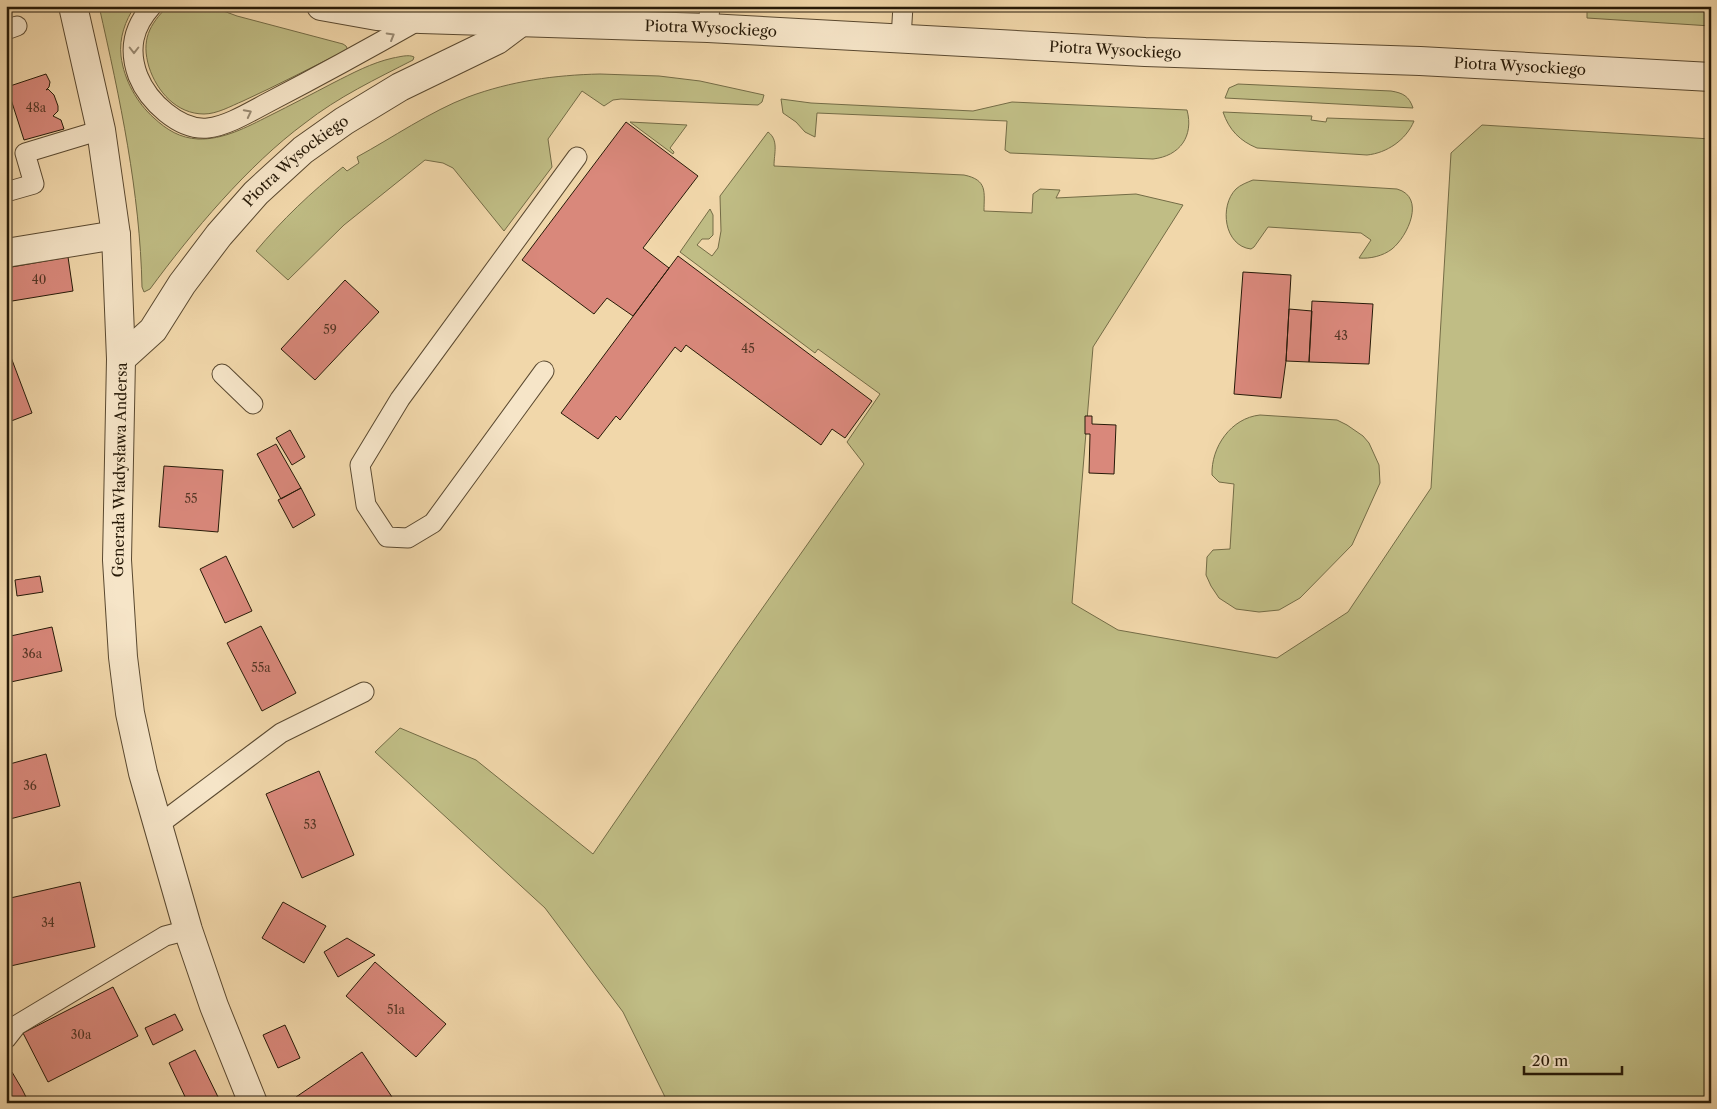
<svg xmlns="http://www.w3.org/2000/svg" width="1717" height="1109" font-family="'Libre Caslon Text',serif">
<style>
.green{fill:#c0bd85;stroke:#746c46}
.building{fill:#d9887b;stroke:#271a08}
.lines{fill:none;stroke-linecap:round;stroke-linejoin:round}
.service-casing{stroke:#5a4930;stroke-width:21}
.minor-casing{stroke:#5a4930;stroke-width:30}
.tertiary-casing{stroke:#5a4930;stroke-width:30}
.service{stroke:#f6e5c8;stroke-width:19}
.minor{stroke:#f6e5c8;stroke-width:28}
.tertiary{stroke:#f6e5c8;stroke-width:28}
.oneway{stroke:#998a72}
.labels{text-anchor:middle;stroke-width:4;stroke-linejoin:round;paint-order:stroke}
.number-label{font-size:12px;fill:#543625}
.street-label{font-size:15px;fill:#271a08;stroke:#f6e5c8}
</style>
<rect width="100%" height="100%" fill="#f1d7aa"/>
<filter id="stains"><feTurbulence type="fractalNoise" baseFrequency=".004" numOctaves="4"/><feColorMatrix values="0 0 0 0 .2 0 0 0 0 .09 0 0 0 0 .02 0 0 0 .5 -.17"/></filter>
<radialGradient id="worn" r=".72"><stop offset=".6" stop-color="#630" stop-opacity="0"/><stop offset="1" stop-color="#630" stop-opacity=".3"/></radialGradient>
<path class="green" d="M 99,6 L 135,6 C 125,21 119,38 121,56 C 124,80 137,103 154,118 C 167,130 180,138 198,139 C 223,140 247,127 269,116 C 291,105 312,94 333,83 C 353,73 371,63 393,58 C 399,57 409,54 414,57 L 413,60 C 376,79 338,97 305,123 C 248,165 192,232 150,289 L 144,292 L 142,287 C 140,192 120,99 99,6 Z
M 168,6 L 210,6 L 237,16 L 343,44 L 346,46 L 347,48 L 347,50 C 312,67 278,85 243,101 C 231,106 217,114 204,114 C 177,114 157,92 149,67 C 141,40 149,25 168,6 Z
M 1587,6 L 1711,6 L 1711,26 L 1587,18 Z
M 600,74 L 659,76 L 700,81 L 764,95 L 762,102 L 758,105 L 621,99 L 613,100 L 604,106 L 582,91 L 548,139 L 552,167 L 504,231 L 453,168 L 443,163 L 425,160 L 344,225 L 288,280 L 256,251 C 282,220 311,192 343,167 L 347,171 L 359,163 L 357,157 C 392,138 431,111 468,97 C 511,81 555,75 600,74 Z
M 1238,84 L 1391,91 C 1403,93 1409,96 1413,108 L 1225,98 L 1229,88 Z
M 781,99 L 811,103 L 973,111 L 1012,102 L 1187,110 C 1194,136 1180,156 1153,159 L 1010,153 L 1005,150 L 1007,121 L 817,113 L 815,137 L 805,132 L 796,122 L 783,113 Z
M 1223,112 L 1312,116 L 1311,120 L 1326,122 L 1327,118 L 1414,121 C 1406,140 1387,153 1367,155 L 1257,148 C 1240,141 1229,130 1223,112 Z
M 630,122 L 687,125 L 670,148 L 674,152 L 673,154 Z
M 1482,125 L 1711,139 L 1711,1103 L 668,1103 L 623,1012 L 545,908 L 375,752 L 400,728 L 476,760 L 593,854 L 735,647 L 864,464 L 847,442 L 880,394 L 818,349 L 815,353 L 680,252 L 710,209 L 713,215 L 713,235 L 709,239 L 702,239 L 697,245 L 712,256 L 718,248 L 721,231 L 720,196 L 768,132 C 779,140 774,153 774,166 L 964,175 C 988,180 984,192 984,211 L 1032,213 L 1033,194 L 1040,189 L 1060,190 L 1056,198 L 1136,194 L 1183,205 L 1093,347 L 1072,603 L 1118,630 L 1277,658 L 1348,612 L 1431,488 L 1451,153 Z
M 1253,180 L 1397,189 C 1426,197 1408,236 1392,249 C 1383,256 1370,259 1359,258 L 1371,240 L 1361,233 L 1268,227 L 1254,247 L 1251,249 C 1224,246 1219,206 1236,189 C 1240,185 1248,182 1253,180 Z
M 1260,415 L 1337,420 L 1347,425 L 1363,436 L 1369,443 L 1379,465 L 1380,483 L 1352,545 L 1300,598 L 1279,610 L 1259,612 L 1236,609 L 1219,598 L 1211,586 L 1206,575 L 1207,557 L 1213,550 L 1230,549 L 1234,484 L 1219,482 L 1212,475 C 1211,447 1231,418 1260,415 Z"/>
<path class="building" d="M 46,74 L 50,82 L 49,87 L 46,90 L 48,89 L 54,95 L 58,106 L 58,111 L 53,116 L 61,120 L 64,129 L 24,140 L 7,87 Z
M 626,122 L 698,176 L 643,248 L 669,268 L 633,316 L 607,298 L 594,314 L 522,260 Z
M 678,256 L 872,401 L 845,438 L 832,429 L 821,445 L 686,345 L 681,352 L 675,347 L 620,420 L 616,416 L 598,439 L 561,413 Z
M 68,257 L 73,291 L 6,302 L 6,268 Z
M 1243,272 L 1291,275 L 1286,361 L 1281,398 L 1234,394 Z
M 345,280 L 379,312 L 315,380 L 281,349 Z
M 1312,301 L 1373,304 L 1369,364 L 1309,362 Z
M 1289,309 L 1312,311 L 1309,362 L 1286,361 Z
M 6,344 L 32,413 L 6,423 Z
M 1085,416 L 1092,416 L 1092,424 L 1116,425 L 1114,474 L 1089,473 L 1090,434 L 1085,434 Z
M 290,430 L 305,457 L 292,465 L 276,438 Z
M 276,444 L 301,488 L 281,499 L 257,454 Z
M 164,466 L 223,470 L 218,532 L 159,527 Z
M 301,488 L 315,515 L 293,528 L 278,500 Z
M 226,556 L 252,611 L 225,623 L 200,569 Z
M 40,576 L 43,592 L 17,596 L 15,580 Z
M 261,626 L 296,693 L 262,711 L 227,643 Z
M 52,627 L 62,671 L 6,683 L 6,637 Z
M 46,754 L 60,806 L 6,820 L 6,765 Z
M 319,771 L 354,855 L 302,878 L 266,794 Z
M 80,882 L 95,947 L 6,967 L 6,899 Z
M 283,902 L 326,926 L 304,963 L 262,938 Z
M 347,938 L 375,955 L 338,977 L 324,952 Z
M 375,962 L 446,1024 L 416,1057 L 346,996 Z
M 113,987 L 138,1036 L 48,1082 L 23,1033 Z
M 175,1014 L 183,1030 L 153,1045 L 145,1028 Z
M 285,1025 L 300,1058 L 278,1068 L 263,1035 Z
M 195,1050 L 221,1103 L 188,1103 L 169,1063 Z
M 362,1052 L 396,1103 L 299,1103 L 296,1097 Z
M 12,1072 L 22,1089 L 29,1103 L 6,1103 L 6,1075 Z"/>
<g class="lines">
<defs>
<path id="service" d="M 152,6 C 133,27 128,49 138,76 C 148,101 179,131 208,128 C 227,126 250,112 267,103 C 319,76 370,48 421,19
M 708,28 L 710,6
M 6,30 L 17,26
M 901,38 L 903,6
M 6,192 L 34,184 L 25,153 L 101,130
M 544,371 L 433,523 L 408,538 L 387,537 L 366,505 L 360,465 L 400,399 L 577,157
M 222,374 L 253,404
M 157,826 L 281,733 L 364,692
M 6,1039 L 17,1025 L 165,936 L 188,930"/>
<path id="minor" d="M 6,253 L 116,235"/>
<g id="tertiary">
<path d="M 73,6 L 101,130 L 116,235 L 121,359 L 117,560 L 123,657 L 130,713 L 143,773 L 188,930 L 214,1006 L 253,1103"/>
<path id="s1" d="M 321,6 L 377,16 L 421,19 L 708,28 L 1145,52 L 1420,61 L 1711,77"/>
<path id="s2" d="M 121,359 L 153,330 L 182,284 L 219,235 L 256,193 L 303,150 L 344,121 L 400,87 L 497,40 L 521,22"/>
</g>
</defs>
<use href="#service" class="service-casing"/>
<use href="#minor" class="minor-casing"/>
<use href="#tertiary" class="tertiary-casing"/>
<use href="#service" class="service"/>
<use href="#minor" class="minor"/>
<use href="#tertiary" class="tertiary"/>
</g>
<defs><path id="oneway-chevron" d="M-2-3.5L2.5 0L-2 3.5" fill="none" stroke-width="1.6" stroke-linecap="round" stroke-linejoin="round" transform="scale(1.25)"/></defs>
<g class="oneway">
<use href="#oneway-chevron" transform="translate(391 36) rotate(-30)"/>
<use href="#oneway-chevron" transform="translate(134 50) rotate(90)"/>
<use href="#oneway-chevron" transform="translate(248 113) rotate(-27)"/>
</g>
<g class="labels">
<g class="number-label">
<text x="36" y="112">48a</text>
<text x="39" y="284">40</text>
<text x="330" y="334">59</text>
<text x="1341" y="340">43</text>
<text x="748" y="353">45</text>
<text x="191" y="503">55</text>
<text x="32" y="658">36a</text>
<text x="261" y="672">55a</text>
<text x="30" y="790">36</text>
<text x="310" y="829">53</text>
<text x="48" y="927">34</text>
<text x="396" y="1014">51a</text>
<text x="81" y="1039">30a</text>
</g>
<g class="street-label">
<text dy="5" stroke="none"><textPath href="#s1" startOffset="391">Piotra Wysockiego</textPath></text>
<text dy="5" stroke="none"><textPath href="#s1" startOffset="796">Piotra Wysockiego</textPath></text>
<text dy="5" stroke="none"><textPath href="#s1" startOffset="1201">Piotra Wysockiego</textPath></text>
<text dy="5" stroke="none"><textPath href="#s2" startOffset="266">Piotra Wysockiego</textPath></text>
<text transform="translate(120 470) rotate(-89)" y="5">Generała Władysława Andersa</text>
</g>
</g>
<rect width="1717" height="1109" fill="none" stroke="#f1d7aa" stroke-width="25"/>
<rect x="8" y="8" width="1702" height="1094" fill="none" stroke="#271a08" stroke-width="2.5"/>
<rect x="12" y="12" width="1692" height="1084" fill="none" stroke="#271a08"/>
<path d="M1524 1066v8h98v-8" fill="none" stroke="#271a08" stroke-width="2.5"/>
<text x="1532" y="1066" font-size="15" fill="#271a08" stroke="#f6e5c8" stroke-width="4" paint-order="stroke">20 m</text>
<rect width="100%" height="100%" filter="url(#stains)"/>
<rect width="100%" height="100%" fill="url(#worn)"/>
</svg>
